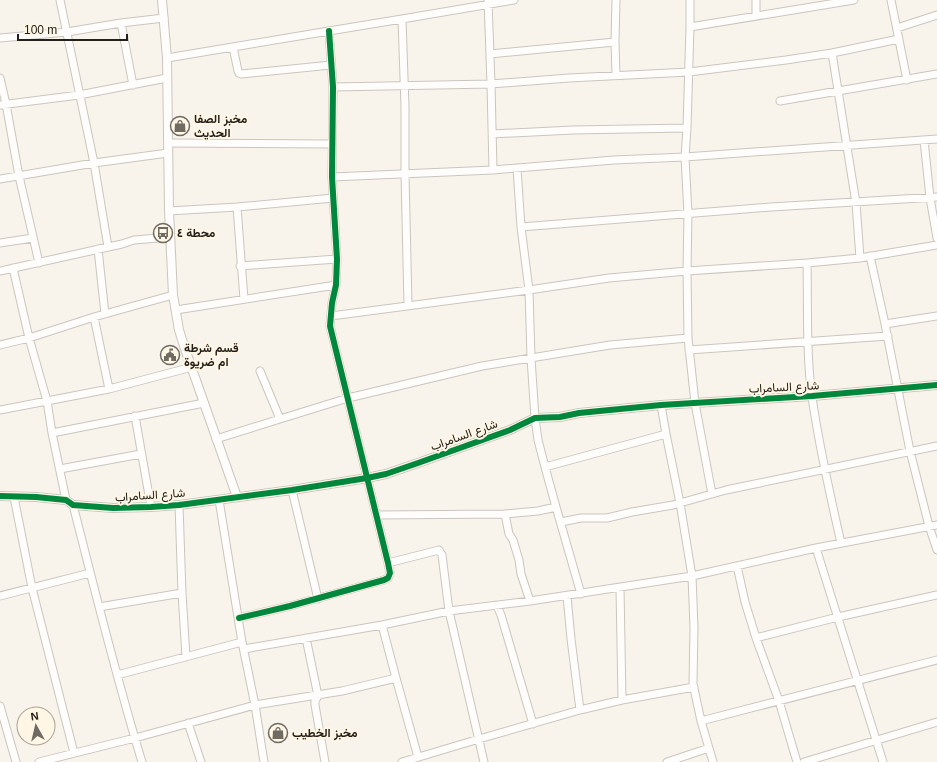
<svg xmlns="http://www.w3.org/2000/svg" width="937" height="762" font-family="Helvetica,Vazirmatn,sans-serif">
<style>
.lines{fill:none;stroke-linecap:round;stroke-linejoin:round}
.minor-casing{stroke:#cac6be;stroke-width:9}
.tertiary-casing{stroke:#cac6be;stroke-width:10}
.minor{stroke:#fefdfc;stroke-width:7}
.tertiary{stroke:#fefdfc;stroke-width:8}
.cycleway-casing{stroke:#fff6e5;stroke-width:8}
.cycleway{stroke:#00873e;stroke-width:6}
.labels{text-anchor:middle;stroke-width:4;stroke-linejoin:round;paint-order:stroke}
.poi-label{font-size:12px;font-weight:bold;fill:#242019;stroke:#fff6e5;text-anchor:start}
.street-label{font-size:12px;fill:#242019;stroke:#fff6e5}
</style>
<rect width="100%" height="100%" fill="#f9f4eb"/>
<g class="lines">
<defs>
<path id="minor" d="M 60,0 L 94,163 L 108,247
M 488,0 L 491,84 L 493,170
M 616,0 L 615,42 L 616,75
M 690,0 L 690,27 L 687,128 L 685,157 L 688,214 L 687,271 L 688,338 L 695,403 L 712,494
M 756,0 L 756,16
M 891,0 L 907,80
M 402,19 L 405,107 L 405,174 L 408,305
M 121,23 L 133,85
M 690,27 L 854,0
M 897,28 L 937,15
M 0,38 L 67,32 L 121,23 L 164,18
M 233,47 L 238,71 L 239,73 L 241,74 L 331,65
M 832,53 L 856,203 L 860,258
M 490,54 L 615,42
M 167,58 L 329,31 L 402,19 L 514,0
M 0,78 L 6,104 L 19,176 L 39,263
M 333,87 L 491,84 L 569,78 L 689,72 L 786,60 L 832,53 L 899,39
M 780,101 L 937,74
M 0,105 L 79,95 L 167,78
M 492,134 L 573,130 L 687,128
M 924,140 L 930,198 L 937,238
M 169,143 L 332,144
M 332,177 L 493,170 L 614,160 L 685,157 L 937,139
M 0,179 L 94,163 L 168,153
M 237,207 L 244,299
M 169,211 L 237,207 L 333,198
M 521,227 L 771,207 L 937,197
M 0,243 L 33,238
M 98,249 L 105,314
M 870,256 L 885,324 L 910,451 L 929,526 L 937,550
M 807,263 C 808,308 806,353 812,397 C 819,446 830,495 841,543
M 240,266 L 337,259
M 13,268 L 29,338 L 47,401 L 52,433 L 66,500
M 0,271 L 122,244 L 134,240 L 170,237
M 176,310 L 336,285
M 331,316 L 529,290 L 609,278 L 687,271 L 807,263 L 860,258 L 937,245
M 94,317 L 109,389
M 885,324 L 937,316
M 0,345 L 29,338 L 94,317 L 173,295
M 689,350 L 888,336
M 260,371 L 280,419
M 661,405 L 666,434 L 680,503 L 692,576 L 694,628 L 693,684 L 701,721
M 0,410 L 109,389 L 192,367
M 135,416 L 151,507
M 52,433 L 204,403
M 216,439 L 280,419 L 348,398 L 482,366 L 610,345 L 688,338
M 545,467 L 666,434
M 60,469 L 141,454
M 292,490 L 318,599
M 14,497 L 32,588 L 74,753
M 219,500 L 242,642 L 255,705 L 264,762
M 73,505 C 95,591 116,677 142,762
M 179,505 L 182,593 L 186,657
M 556,507 L 581,594
M 505,514 L 509,534 L 513,540 L 519,560 L 521,574 L 530,601
M 377,515 L 505,514 L 538,511 L 556,507 L 545,467 L 538,440 L 535,418 L 531,358 L 529,290 L 521,227 L 517,168
M 561,522 L 581,518 L 607,518 L 632,512 L 673,505 L 726,490 L 937,446
M 816,548 L 883,762
M 388,563 L 439,550 L 442,555 L 449,611 L 484,762
M 737,566 L 745,602 L 756,638 L 779,701 L 797,762
M 620,588 L 622,700
M 0,596 L 90,573
M 567,596 L 571,639 L 580,710
M 497,606 L 501,615 L 533,724
M 99,607 L 182,593
M 239,618 L 290,606 L 384,580 L 388,578 L 390,573 L 388,563 L 330,326 L 332,303 L 336,285 L 337,259 L 332,177 L 333,87 L 329,31
M 382,625 L 396,678 L 418,757
M 306,638 L 318,696 L 315,701 L 315,705 L 325,762
M 756,638 L 838,617 L 937,595
M 244,649 L 382,625 L 449,611 L 530,601 L 692,576 L 816,548 L 937,525
M 117,675 L 242,642
M 0,706 L 16,762
M 188,723 L 201,762
M 39,762 L 135,738 L 255,705 L 342,691 L 396,678
M 402,762 L 479,739 L 580,710 L 622,700 L 694,687
M 667,762 L 709,748
M 713,762 L 701,721 L 937,660
M 804,762 L 937,722"/>
<path id="tertiary" d="M 162,0 L 167,58 L 169,211 L 173,295 L 179,330 L 184,346 L 237,497
M 0,496 L 36,497 L 66,500 L 73,505 L 113,508 L 151,507 L 179,505 L 292,490 L 367,478 L 386,474 L 418,463 L 510,430 L 535,418 L 560,417 L 579,413 L 661,405 L 812,396 L 937,385"/>
</defs>
<use href="#minor" class="minor-casing"/>
<use href="#tertiary" class="tertiary-casing"/>
<use href="#minor" class="minor"/>
<use href="#tertiary" class="tertiary"/>
<defs>
<path id="cycleway" d="M 0,496 L 36,497 L 66,500 L 73,505 L 113,508 L 151,507 L 179,505 L 292,490 L 367,478 L 386,474 L 418,463 L 510,430 L 535,418 L 560,417 L 579,413 L 661,405 L 812,396 L 937,385
M 239,618 L 290,606 L 384,580 L 388,578 L 390,573 L 388,563 L 330,326 L 332,303 L 336,285 L 337,259 L 332,177 L 333,87 L 329,31"/>
</defs>
<use href="#cycleway" class="cycleway-casing"/>
<use href="#cycleway" class="cycleway"/>
</g>
<defs>
<symbol id="shop-ring" viewBox="-11 -11 22 22"><circle r="9.5" fill="#fff6e5" stroke="#6f6a62" stroke-width="1.5"/><path d="M-5-2.5h2.3a2.7 3.5 0 0 1 5.4 0H5L5.5 6h-11ZM-1.5-2.5h3a1.5 2.3 0 0 0-3 0Z" fill="#6f6a62"/></symbol>
<symbol id="bus-ring" viewBox="-11 -11 22 22"><circle r="9.5" fill="#fff6e5" stroke="#6f6a62" stroke-width="1.5"/><path d="M-5-6H5V4H4V6H2V4H-2V6H-4V4H-5ZM-3.5-4V0h7V-4ZM-3.5 1.2v1.5H-2V1.2ZM2 1.2v1.5H3.5V1.2Z" fill="#6f6a62"/></symbol>
<symbol id="civic-ring" viewBox="-11 -11 22 22"><circle r="9.5" fill="#fff6e5" stroke="#6f6a62" stroke-width="1.5"/><path d="M-.6-6.5H3V-4.5H.6V-3L4-1V1h2V6H-6V1h2V-1L-.6-3ZM-1.2 2.5V6h2.4V2.5Z" fill="#6f6a62"/></symbol>
</defs>
<g fill-rule="evenodd">
<use href="#shop-ring" x="169" y="115" width="22" height="22"/>
<use href="#bus-ring" x="152" y="222" width="22" height="22"/>
<use href="#civic-ring" x="159" y="344" width="22" height="22"/>
<use href="#shop-ring" x="267" y="722" width="22" height="22"/>
</g>
<g class="labels">
<g class="poi-label">
<text x="194" y="123">مخبز الصفا<tspan x="194" dy="14">الحديث</tspan></text>
<text x="177" y="237">محطة ٤</text>
<text x="184" y="352">قسم شرطة<tspan x="184" dy="14">ام ضريوة</tspan></text>
<text x="292" y="737">مخبز الخطيب</text>
</g>
<g class="street-label">
<text transform="translate(784 387) rotate(-3)" y="4">شارع السامراب</text>
<text transform="translate(464 435) rotate(-20)" y="4">شارع السامراب</text>
<text transform="translate(150 495) rotate(-4)" y="4">شارع السامراب</text>
</g>
</g>
<g transform="translate(36 726) rotate(352)"><circle r="19" fill="#fff6e5" stroke="#a7a093"/>
<path d="M0-3L7 15L0 10L-7 15Z" fill="#6f6a62"/>
<text y="-6" font-size="11" font-weight="bold" text-anchor="middle" fill="#242019">N</text>
</g>
<path d="M18 34v6h109v-6" fill="none" stroke="#242019" stroke-width="2"/>
<text x="24" y="34" font-size="12" fill="#242019" stroke="#fff6e5" stroke-width="3" paint-order="stroke">100 m</text>
</svg>
